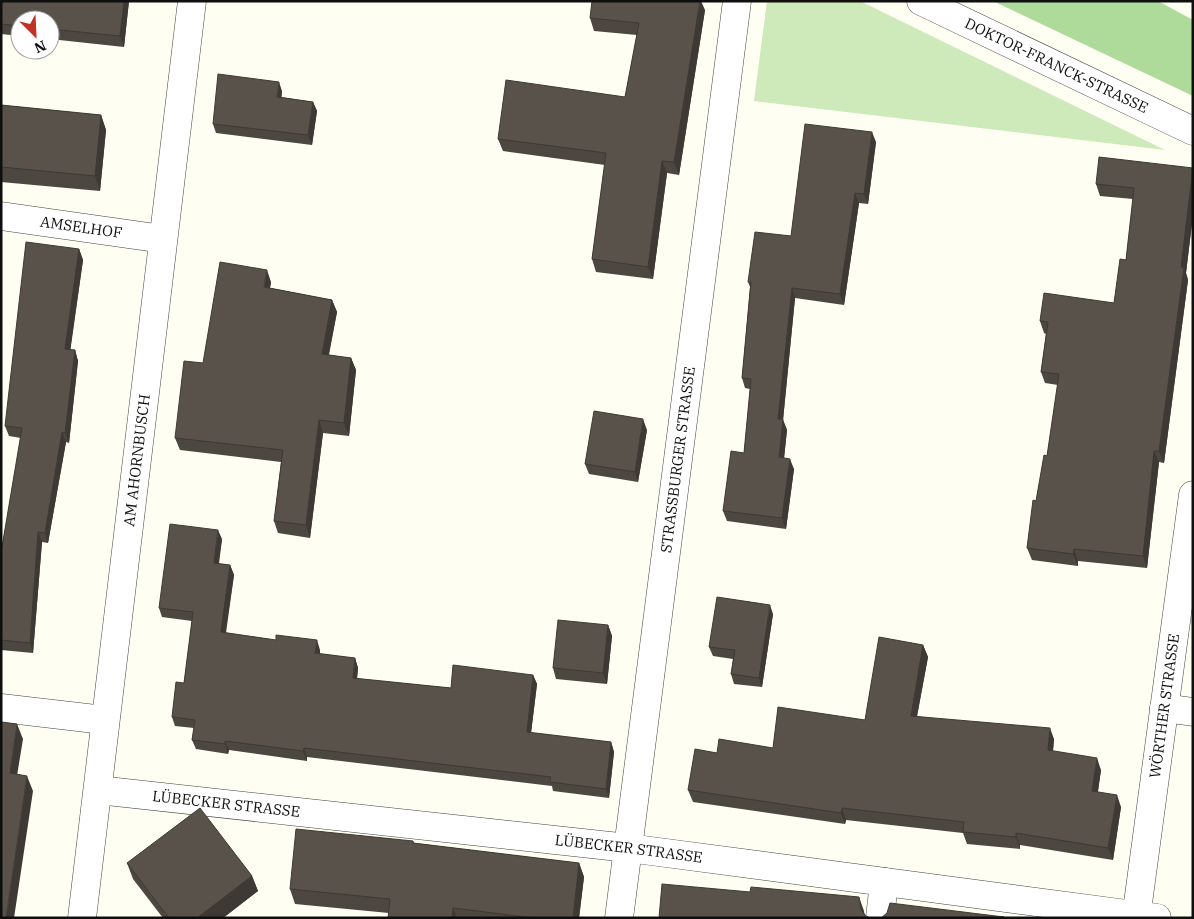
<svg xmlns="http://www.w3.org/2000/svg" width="1194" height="919" font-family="'IBM Plex Serif',serif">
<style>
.green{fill:#ceeaba}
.forest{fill:#afdb9a}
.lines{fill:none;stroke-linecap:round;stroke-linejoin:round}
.minor-casing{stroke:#424242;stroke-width:29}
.minor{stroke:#fff;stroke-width:28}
.wall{fill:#4c4740}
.shaded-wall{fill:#3e3934}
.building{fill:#58524b;stroke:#3e3934}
.labels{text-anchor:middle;stroke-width:5;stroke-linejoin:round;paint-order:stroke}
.street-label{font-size:15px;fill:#0f0f0f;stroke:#fff}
</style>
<rect width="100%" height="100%" fill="#fffef2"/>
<path class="green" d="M 767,1 L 860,1 L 1165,150 L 754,101 Z"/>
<path class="forest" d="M 993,1 L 1158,1 L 1193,20 L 1193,96 Z"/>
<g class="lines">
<defs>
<g id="minor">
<path id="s1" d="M 921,1 L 1193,131"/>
<path id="s2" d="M 1,216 L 163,239"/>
<path d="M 1,708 L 104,720"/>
<path d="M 1164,708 L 1193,712"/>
<path id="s3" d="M 98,790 L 628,848 L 1157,918"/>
<path id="s4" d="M 82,918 L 192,1"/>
<path id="s5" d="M 619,918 L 737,1"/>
<path d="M 880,918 L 884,882"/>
<path id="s6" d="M 1136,918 L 1193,495"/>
</g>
</defs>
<use href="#minor" class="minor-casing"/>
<use href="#minor" class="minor"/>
</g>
<path class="wall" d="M 1,1 L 129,1 L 124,47 L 50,39 L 50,20 L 20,20 L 20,36 L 1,34 Z
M 705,10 L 679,175 L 667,173 L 653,279 L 596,272 L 592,259 L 605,165 L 503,151 L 498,139 L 625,97 L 637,35 L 594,31 L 590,18 Z
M 282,91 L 281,97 L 313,102 L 317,111 L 312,145 L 216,133 L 213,124 Z
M 1,105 L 101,115 L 106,130 L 100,191 L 1,182 Z
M 876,142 L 868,204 L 859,203 L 844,305 L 795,298 L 783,420 L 787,430 L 784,458 L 794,469 L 786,529 L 727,521 L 723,511 L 744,453 L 750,389 L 745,388 L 742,378 L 750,287 L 748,282 L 791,236 Z
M 1193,168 L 1193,215 L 1186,273 L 1188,280 L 1164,463 L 1159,462 L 1147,568 L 1078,561 L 1078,566 L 1032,560 L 1027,548 L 1036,501 L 1047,456 L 1058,385 L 1045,383 L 1041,372 L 1046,334 L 1044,333 L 1040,321 L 1114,303 L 1126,260 L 1133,199 L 1100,196 L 1096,184 Z
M 79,249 L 83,260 L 70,350 L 75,350 L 78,361 L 69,443 L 66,442 L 48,543 L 42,542 L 33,653 L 1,650 L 1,553 L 21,438 L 9,436 L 5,426 Z
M 271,282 L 270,288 L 332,300 L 337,312 L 329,355 L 351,358 L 356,370 L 349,436 L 323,433 L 310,538 L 278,533 L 274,521 L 281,462 L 180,450 L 175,438 L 203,363 Z
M 647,430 L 638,482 L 589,474 L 585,464 Z
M 222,539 L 219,564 L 230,565 L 234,575 L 226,633 L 320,650 L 320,654 L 355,658 L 358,668 L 357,679 L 451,688 L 533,675 L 537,684 L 531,733 L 611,742 L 614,752 L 609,798 L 553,791 L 552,786 L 307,757 L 307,761 L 229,750 L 228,754 L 196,749 L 192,740 L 194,728 L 175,726 L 172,717 L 184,683 L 192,621 L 162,617 L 159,608 Z
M 773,614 L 762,687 L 734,684 L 731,674 L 733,659 L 713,656 L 709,647 Z
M 608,625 L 612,636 L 607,684 L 556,679 L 553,668 Z
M 923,645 L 928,657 L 917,716 L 1054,739 L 1053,751 L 1101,770 L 1098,792 L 1121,807 L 1113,860 L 1020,845 L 1020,849 L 967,844 L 963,833 L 846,820 L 845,824 L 693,802 L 688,790 L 717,753 L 773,748 L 865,720 Z
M 413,841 L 414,843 L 579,863 L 584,877 L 579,918 L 388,918 L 389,913 L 295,904 L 290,889 Z
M 127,863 L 252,876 L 258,891 L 223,918 L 163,918 L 133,879 Z"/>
<path class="shaded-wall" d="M 124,1 L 129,1 L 124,47 L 120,36 Z
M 700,1 L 701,1 L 705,10 L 679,175 L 674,162 Z
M 279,82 L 282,91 L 281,106 L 277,97 Z
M 313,102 L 317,111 L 312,145 L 308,135 Z
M 101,115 L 106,130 L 100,191 L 95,176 Z
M 872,132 L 876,142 L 868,204 L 864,194 Z
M 662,161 L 667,173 L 653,279 L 648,267 Z
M 1193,168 L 1193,215 L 1186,273 L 1188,280 L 1164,463 L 1159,451 Z
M 855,193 L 859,203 L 844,305 L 840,294 Z
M 79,249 L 83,260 L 69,360 L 65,349 Z
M 267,270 L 271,282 L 268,299 L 264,287 Z
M 792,288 L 795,298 L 783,420 L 787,430 L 783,468 L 779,457 L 778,419 Z
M 332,300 L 337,312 L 326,367 L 322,354 Z
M 75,350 L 78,361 L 69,443 L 65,433 Z
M 351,358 L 356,370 L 349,436 L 344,423 Z
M 643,419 L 647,430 L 638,482 L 635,472 Z
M 319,420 L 323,433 L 310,538 L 306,525 Z
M 62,432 L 66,442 L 48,543 L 45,533 Z
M 1154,451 L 1159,462 L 1147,568 L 1143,556 Z
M 790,459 L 794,469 L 786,529 L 782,518 Z
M 218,530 L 222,539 L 217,572 L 214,563 Z
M 38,532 L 42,542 L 33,653 L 30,643 Z
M 1074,549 L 1078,561 L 1078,566 L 1073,554 Z
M 230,565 L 234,575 L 224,641 L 221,632 Z
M 770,605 L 773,614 L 762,687 L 759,678 Z
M 608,625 L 612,636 L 607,684 L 603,673 Z
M 317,640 L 320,650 L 318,663 L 315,653 Z
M 923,645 L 928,657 L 915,727 L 911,716 Z
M 355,658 L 358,668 L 356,688 L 353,678 Z
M 533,675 L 537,684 L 530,741 L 527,732 Z
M 17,724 L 23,739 L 15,788 L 10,773 Z
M 1050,728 L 1054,739 L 1052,762 L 1048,750 Z
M 225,741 L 229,750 L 228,754 L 225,744 Z
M 611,742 L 614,752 L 609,798 L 606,789 Z
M 304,748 L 307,757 L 307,761 L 303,751 Z
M 1097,758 L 1101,770 L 1096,803 L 1092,791 Z
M 27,776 L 33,791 L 14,918 L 6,918 Z
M 1117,795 L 1121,807 L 1113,860 L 1108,848 Z
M 842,808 L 846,820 L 845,824 L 841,813 Z
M 1016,833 L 1020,845 L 1020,849 L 1016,837 Z
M 579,863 L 584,877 L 579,918 L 573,918 Z
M 252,876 L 258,891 L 223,918 L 197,918 Z
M 859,897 L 864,911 L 865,918 L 861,910 Z
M 453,908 L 457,918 L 452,918 Z"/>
<path class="building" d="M 1,1 L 124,1 L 120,36 L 50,29 L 50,20 L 20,20 L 20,26 L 1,24 Z
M 592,1 L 700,1 L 674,162 L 662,161 L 648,267 L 592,259 L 606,153 L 498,139 L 506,80 L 625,97 L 639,23 L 590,18 Z
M 218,74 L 279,82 L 277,97 L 313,102 L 308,135 L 213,124 Z
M 1,105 L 101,115 L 95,176 L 1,167 Z
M 805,124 L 872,132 L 864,194 L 855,193 L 840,294 L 792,288 L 778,419 L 783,419 L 779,457 L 790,459 L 782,518 L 723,511 L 731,451 L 744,453 L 751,379 L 742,378 L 751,282 L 748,282 L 755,232 L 791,236 Z
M 1099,157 L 1193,168 L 1181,267 L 1184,268 L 1159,451 L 1154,451 L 1143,556 L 1074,549 L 1073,554 L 1027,548 L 1033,500 L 1036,501 L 1044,455 L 1047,456 L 1059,374 L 1041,372 L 1048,322 L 1040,321 L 1044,293 L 1114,303 L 1120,259 L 1126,260 L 1134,188 L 1096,184 Z
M 26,242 L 79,249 L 65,349 L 75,350 L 65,433 L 62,432 L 45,533 L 38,532 L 30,643 L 1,640 L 1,553 L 22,428 L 5,426 Z
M 220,262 L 267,270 L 264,287 L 332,300 L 322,354 L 351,358 L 344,423 L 319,420 L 306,525 L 274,521 L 283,450 L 175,438 L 184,361 L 203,363 Z
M 594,411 L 643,419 L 635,472 L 585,464 Z
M 170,524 L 218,530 L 214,563 L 230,565 L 221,632 L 276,640 L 276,635 L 317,640 L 315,653 L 355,658 L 353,678 L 451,688 L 453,665 L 533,675 L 527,732 L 611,742 L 606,789 L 550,782 L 551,777 L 304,748 L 303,751 L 225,741 L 225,744 L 192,740 L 195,720 L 172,717 L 176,682 L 184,683 L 193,612 L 159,608 Z
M 717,597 L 770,605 L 759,678 L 731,674 L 735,650 L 709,647 Z
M 558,620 L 608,625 L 603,673 L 553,668 Z
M 879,637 L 923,645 L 911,716 L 1050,728 L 1048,750 L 1097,758 L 1092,791 L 1117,795 L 1108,848 L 1016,833 L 1016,837 L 963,832 L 964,822 L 842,808 L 841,813 L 688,790 L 695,749 L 717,753 L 719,739 L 773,748 L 778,707 L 865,720 Z
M 1,722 L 17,724 L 10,773 L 27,776 L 6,918 L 1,918 Z
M 200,808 L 252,876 L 197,918 L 169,918 L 127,863 Z
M 296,829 L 413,841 L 413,843 L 579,863 L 573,918 L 534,918 L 453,908 L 452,918 L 388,918 L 390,899 L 290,889 Z
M 662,884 L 750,892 L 751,887 L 859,897 L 861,910 L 866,916 L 870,918 L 659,918 Z
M 890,903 L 1004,917 L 881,918 L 887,913 Z"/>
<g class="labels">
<g class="street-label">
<text dy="5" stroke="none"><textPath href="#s1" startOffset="150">DOKTOR-FRANCK-STRASSE</textPath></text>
<text dy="5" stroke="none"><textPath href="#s2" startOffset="81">AMSELHOF</textPath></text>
<text dy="5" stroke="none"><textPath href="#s4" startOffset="461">AM AHORNBUSCH</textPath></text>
<text dy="5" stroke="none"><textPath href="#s5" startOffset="462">STRASSBURGER STRASSE</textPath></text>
<text dy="5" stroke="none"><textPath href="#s6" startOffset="214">WÖRTHER STRASSE</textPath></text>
<text dy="5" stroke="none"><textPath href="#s3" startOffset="129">LÜBECKER STRASSE</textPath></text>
<text dy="5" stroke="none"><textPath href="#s3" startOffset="534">LÜBECKER STRASSE</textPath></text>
</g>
</g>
<rect width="1194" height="919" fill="none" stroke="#0f0f0f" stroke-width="5"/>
<g transform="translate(35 35) rotate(156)"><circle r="24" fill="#ffffff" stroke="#9f9f9f"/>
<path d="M0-4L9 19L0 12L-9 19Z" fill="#c13125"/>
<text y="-8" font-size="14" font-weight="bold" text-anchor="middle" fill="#0f0f0f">N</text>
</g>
</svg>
